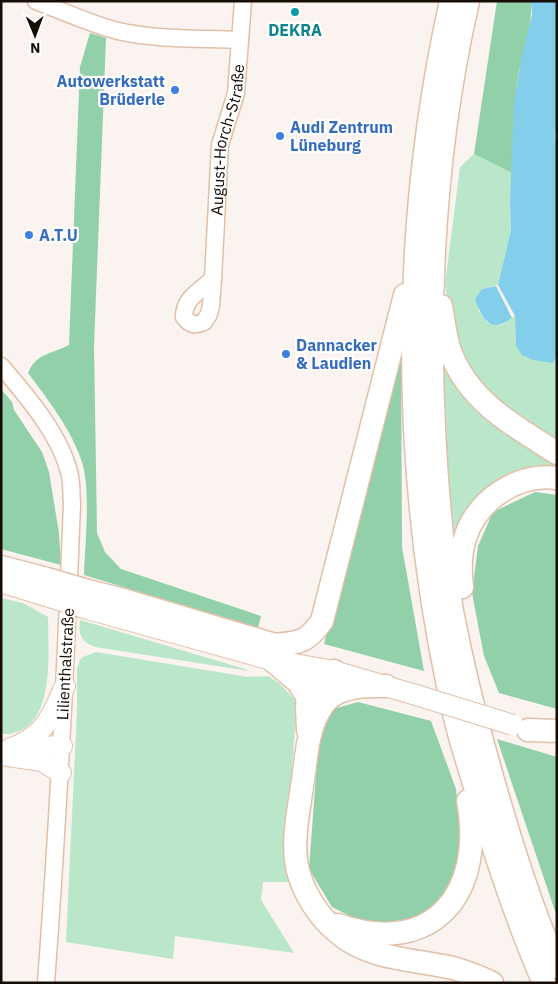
<svg xmlns="http://www.w3.org/2000/svg" width="558" height="984" font-family="'IBM Plex Sans',sans-serif">
<style>
.green{fill:#bae6ca}
.forest{fill:#91d0a9}
.water{fill:#83ceea}
.lines{fill:none;stroke-linecap:round;stroke-linejoin:round}
.minor-casing{stroke:#e0c0a9;stroke-width:19}
.major-casing{stroke:#e0c0a9;stroke-width:22}
.highway-casing{stroke:#e0c0a9;stroke-width:25}
.minor{stroke:#fff;stroke-width:16}
.major{stroke:#fff;stroke-width:20}
.highway{stroke:#fff;stroke-width:22}
.major-bridge-casing{stroke:#e0c0a9;stroke-width:22;stroke-linecap:butt}
.highway-bridge-casing{stroke:#e0c0a9;stroke-width:25;stroke-linecap:butt}
.major-bridge{stroke:#fff;stroke-width:20}
.highway-bridge{stroke:#fff;stroke-width:22}
.culture-dot{fill:#0f9aa8;stroke:#fff;stroke-width:2}
.shop-dot{fill:#3f7fe0;stroke:#fff;stroke-width:2}
.labels{text-anchor:middle;stroke-width:4.5;stroke-linejoin:round;paint-order:stroke}
.culture-label{font-size:16px;font-weight:bold;fill:#0d838f;stroke:#fff}
.shop-label{font-size:16px;font-weight:bold;fill:#366cbe;stroke:#fff;text-anchor:start}
.street-label{font-size:16px;fill:#170d05;stroke:#fff}
</style>
<rect width="100%" height="100%" fill="#faf3ef"/>
<path class="green" d="M 474,154 L 512,173 L 510,203 L 511,230 L 498,285 L 482,289 L 478,310 L 488,323 L 501,325 L 515,316 L 516,346 L 553,363 L 557,355 L 557,442 L 534,430 L 481,389 L 456,349 L 445,284 L 460,167 Z
M 440,346 L 557,461 L 557,469 C 531,467 508,470 488,488 C 480,495 462,534 456,546 L 448,481 Z
M 1,598 L 23,603 L 48,617 C 48,654 57,736 1,734 Z
M 80,620 L 245,669 L 249,671 L 95,647 C 81,642 78,634 80,620 Z
M 96,652 L 248,677 L 268,676 L 279,683 L 297,702 L 286,847 L 289,882 L 263,882 L 261,900 L 294,953 L 175,936 L 173,959 L 66,942 L 77,711 L 77,669 L 80,660 L 83,657 Z"/>
<path class="forest" d="M 497,1 L 531,1 C 533,26 522,52 518,77 C 513,109 513,141 512,173 L 474,154 Z
M 90,33 L 106,38 L 94,346 L 97,533 L 105,552 L 121,569 L 261,616 L 258,628 L 84,575 C 85,543 91,491 82,462 C 71,429 49,401 28,373 C 36,353 52,354 69,345 L 80,67 Z
M 401,347 L 402,547 L 424,671 L 324,644 Z
M 1,389 L 12,402 L 14,410 L 42,452 L 49,472 L 59,533 L 61,565 L 1,549 Z
M 535,492 L 557,495 L 557,709 L 499,693 L 484,656 L 472,593 L 478,546 L 493,512 Z
M 358,702 L 431,721 L 456,789 L 463,850 L 455,880 L 440,903 L 414,922 L 383,925 L 358,920 L 332,907 L 309,869 L 318,748 L 330,710 Z
M 497,739 L 557,757 L 557,917 Z"/>
<path class="water" d="M 531,1 L 557,1 L 557,125 L 555,137 L 557,144 L 557,355 L 553,363 L 533,360 L 522,355 L 516,346 L 515,316 L 498,285 L 511,230 L 510,203 L 514,102 L 522,55 L 532,15 Z
M 496,286 L 512,318 C 509,320 505,323 501,324 C 487,330 478,309 475,299 L 482,289 Z"/>
<g class="lines">
<defs>
<g id="minor">
<path d="M 36,1 C 63,11 90,24 118,31 C 157,40 200,38 240,40"/>
<path id="s1" d="M 213,279 L 211,306 L 209,314 L 204,322 C 195,326 190,325 184,317 C 184,298 200,291 213,279 L 220,145 L 236,93 L 243,1"/>
<path d="M 1,366 C 27,396 62,437 70,476 C 72,485 71,495 72,503 C 66,663 58,823 46,983"/>
</g>
<path id="major" d="M 1,582 L 46,596
M 88,609 L 272,660 L 334,671 L 416,695
M 18,748 L 62,746
M 9,749 C 45,736 50,719 65,686
M 1,755 L 42,761 L 61,773"/>
<path id="highway" d="M 451,1 C 401,225 401,462 448,686 C 455,723 466,758 477,793 C 496,858 517,921 544,983
M 468,1 C 436,141 427,286 434,429 C 437,490 442,551 452,611 C 464,673 479,733 497,794 C 514,853 532,910 557,967
M 441,306 C 444,321 445,337 450,351 C 469,402 514,426 557,453
M 1,567 L 47,579
M 462,587 C 460,571 460,554 465,538 C 477,500 517,473 557,478
M 88,591 L 127,601 L 275,645 C 301,642 306,643 322,621 L 405,295
M 272,660 L 298,682 L 307,696
M 386,686 C 368,686 343,685 328,699 C 323,704 319,711 316,717 C 307,737 306,760 303,780 C 299,809 291,842 298,871 C 304,893 318,916 336,931 C 368,960 414,959 453,968 C 467,972 480,977 492,983
M 308,730 C 307,701 302,683 334,671
M 528,730 L 557,731
M 338,925 C 434,958 485,892 468,801"/>
</defs>
<use href="#minor" class="minor-casing"/>
<use href="#major" class="major-casing"/>
<use href="#highway" class="highway-casing"/>
<use href="#minor" class="minor"/>
<use href="#major" class="major"/>
<use href="#highway" class="highway"/>
<defs>
<path id="major-bridge" d="M 46,596 L 88,609
M 416,695 L 513,725"/>
<path id="highway-bridge" d="M 47,579 L 88,591"/>
</defs>
<use href="#major-bridge" class="major-bridge-casing"/>
<use href="#highway-bridge" class="highway-bridge-casing"/>
<use href="#major-bridge" class="major-bridge"/>
<use href="#highway-bridge" class="highway-bridge"/>
</g>
<circle class="culture-dot" cx="295" cy="12" r="5"/>
<g class="shop-dot">
<circle cx="175" cy="90" r="5"/>
<circle cx="280" cy="136" r="5"/>
<circle cx="29" cy="235" r="5"/>
<circle cx="286" cy="354" r="5"/>
</g>
<g class="labels">
<g class="culture-label">
<text x="295" y="36">DEKRA</text>
</g>
<g class="shop-label">
<text x="165" y="87" text-anchor="end">Autowerkstatt<tspan x="165" dy="18">Brüderle</tspan></text>
<text x="290" y="133">Audi Zentrum<tspan x="290" dy="18">Lüneburg</tspan></text>
<text x="39" y="241">A.T.U</text>
<text x="296" y="351">Dannacker<tspan x="296" dy="18">&amp; Laudien</tspan></text>
</g>
<g class="street-label">
<text dy="6" stroke="none"><textPath href="#s1" startOffset="258">August-Horch-Straße</textPath></text>
<text transform="translate(65 664) rotate(-87)" y="6">Lilienthalstraße</text>
</g>
</g>
<rect width="558" height="984" fill="none" stroke="#170d05" stroke-width="5"/>
<g transform="translate(35 35) rotate(179)" stroke="#ffffff" stroke-width="4" paint-order="stroke">
<path d="M0-4L9 19L0 12L-9 19Z" fill="#170d05"/>
<text y="-8" font-size="14" font-weight="bold" text-anchor="middle" fill="#170d05">N</text>
</g>
</svg>
